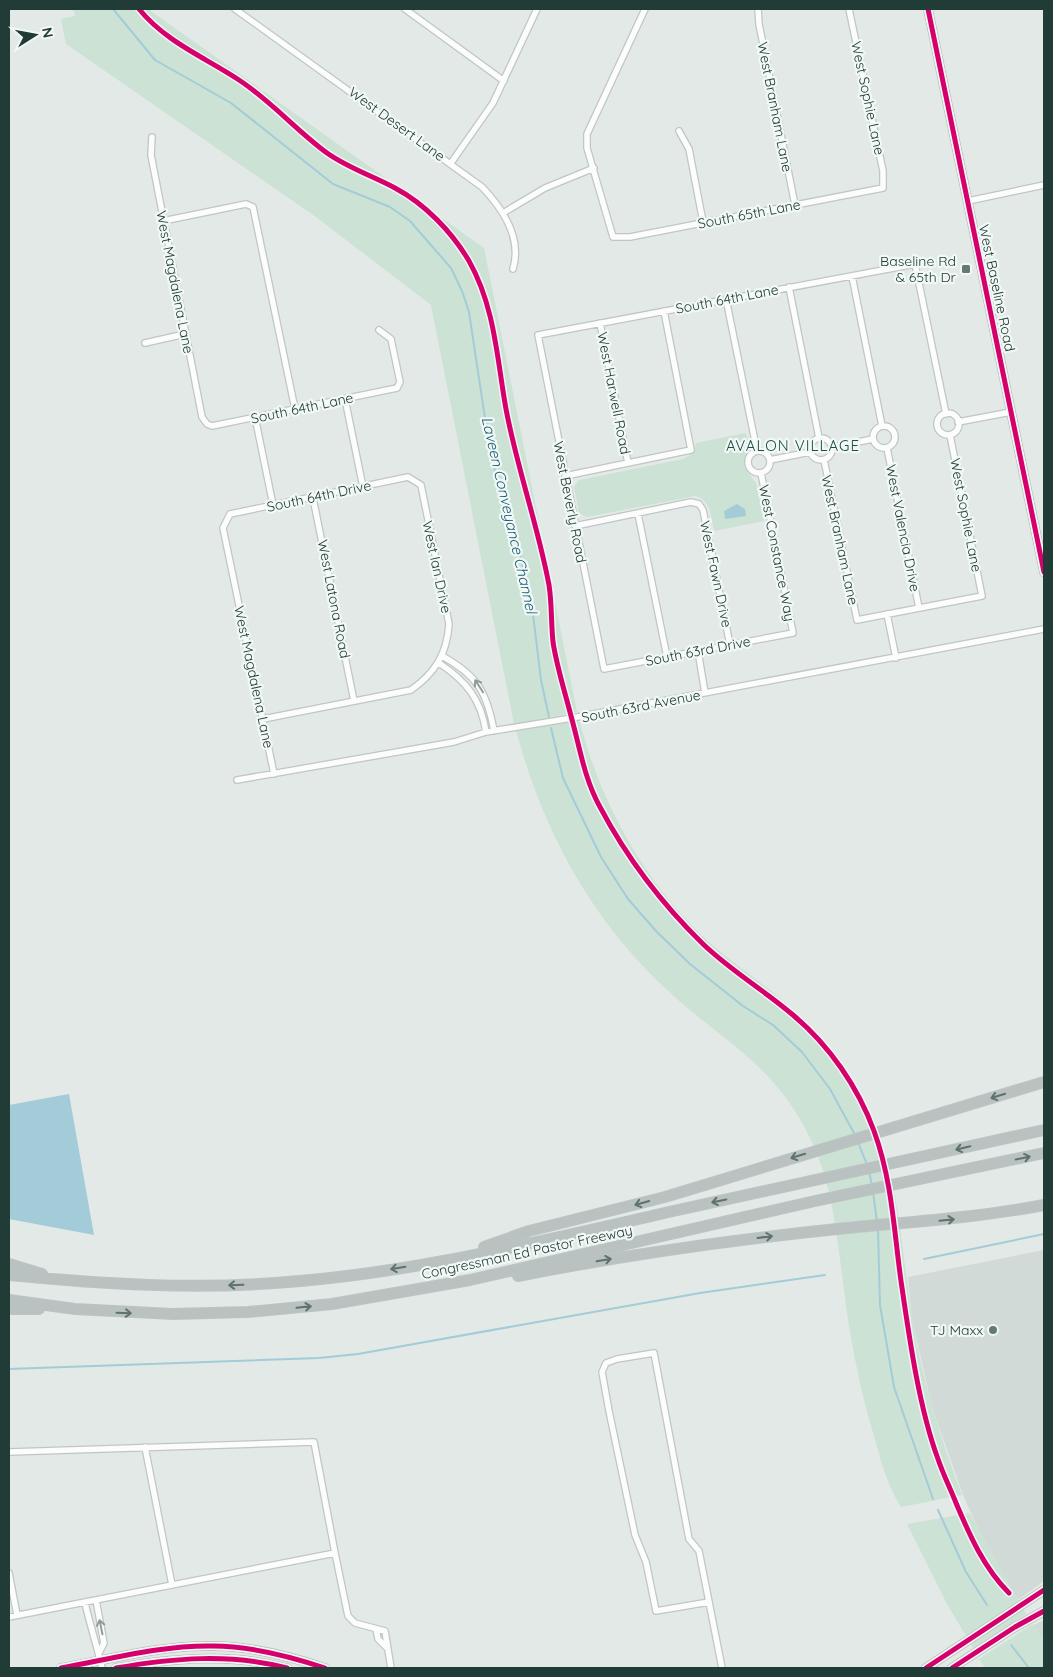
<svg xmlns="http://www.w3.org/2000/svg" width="1053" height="1677" font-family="Quicksand,sans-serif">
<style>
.built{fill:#d1dad7}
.park{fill:#cce2d5}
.water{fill:#a3ccd8}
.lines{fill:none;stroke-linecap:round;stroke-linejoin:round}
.stream{stroke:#a3ccd8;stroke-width:2}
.street-casing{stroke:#c0c6c4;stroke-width:8}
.secondary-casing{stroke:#bfc6c4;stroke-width:10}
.highway-casing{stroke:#bcc5c3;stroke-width:12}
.street{stroke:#fbfcfb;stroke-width:5.5}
.secondary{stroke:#fbfcfb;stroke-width:8}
.highway{stroke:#bac2c1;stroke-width:10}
.cycleway-casing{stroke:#f1f8f5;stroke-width:8}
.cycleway{stroke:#d6006c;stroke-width:5}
.oneway{stroke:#8e9c99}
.oneway2{stroke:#5e726e}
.poi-dot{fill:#657975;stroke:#f1f8f5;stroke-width:2}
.labels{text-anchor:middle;stroke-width:4.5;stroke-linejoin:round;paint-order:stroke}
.street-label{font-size:14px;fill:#213c37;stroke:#f1f8f5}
.poi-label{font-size:14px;fill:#213c37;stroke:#f1f8f5;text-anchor:end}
.neighbourhood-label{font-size:15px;letter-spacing:1px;fill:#1d4e47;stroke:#f1f8f5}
.water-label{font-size:15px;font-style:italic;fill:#1b6078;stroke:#f1f8f5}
</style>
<rect width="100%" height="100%" fill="#e3e9e7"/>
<path class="built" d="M 1044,1250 L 1044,1581 L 1018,1600 L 984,1541 L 963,1495 L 932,1407 L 912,1319 L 908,1277 Z
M 1044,1620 L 1044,1645 L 1030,1627 Z"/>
<path class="park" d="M 71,9 L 148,9 L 484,248 L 577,712 L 514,724 L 431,305 L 316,217 L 66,44 L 61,19 L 75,16 L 74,11 Z
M 746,433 L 749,447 L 744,467 L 756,483 L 764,521 L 714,531 C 711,517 711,500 695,496 L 587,517 L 579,513 L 574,487 L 579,480 L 683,459 L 693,453 L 696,443 Z
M 579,719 C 601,805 645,884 711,944 C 735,965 762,982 785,1003 C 817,1031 843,1064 863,1101 C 901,1170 900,1247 913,1323 C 923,1383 941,1439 962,1495 L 901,1507 C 887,1485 881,1461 874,1436 C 859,1386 849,1334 843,1282 C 836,1231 832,1181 808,1134 C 773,1063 719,1039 665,988 C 590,918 543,830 516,731 Z
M 970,1513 L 1026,1614 L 973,1648 L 947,1604 L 907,1524 Z
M 1033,1624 L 1044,1641 L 1044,1668 L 985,1668 L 979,1659 Z"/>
<path class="water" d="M 737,504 L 745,509 L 746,516 L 725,519 L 724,511 Z
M 69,1094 L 94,1235 L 9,1219 L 9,1105 Z"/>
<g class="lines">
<path class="stream" d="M 113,9 L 155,60 L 231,103 L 333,184 L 390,207 L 410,221 L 451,268 L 462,291 L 469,312 L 488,438 L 498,484 L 518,548 L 531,598 L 541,680 L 549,717
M 551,728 L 563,778 L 601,857 L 628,899 L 656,931 L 690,964 L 743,1006 L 773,1025 L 802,1052 L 830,1089 L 855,1135
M 858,1142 L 867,1165
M 869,1172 L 872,1185
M 873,1192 L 877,1222
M 878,1229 L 880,1305 L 894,1387 L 933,1499
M 924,1259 L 1044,1234
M 9,1369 L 319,1358 L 358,1354 L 700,1293 L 825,1275
M 938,1510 L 966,1572 L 987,1605
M 1011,1645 L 1029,1668"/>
<defs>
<path id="street" d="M 235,9 L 482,187 C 503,209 522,239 513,269
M 405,9 L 504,81
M 645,9 L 587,134 L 587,148 L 613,237 L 630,237 L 883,188 L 883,171 L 849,9
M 758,9 L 759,24 L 795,205
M 679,131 L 689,149 L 703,222
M 152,137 L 151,155 L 202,417 L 207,424 L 212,426 L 397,388 L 400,382 L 391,339 L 379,330
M 451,163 L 493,103 L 537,9
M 968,201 L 1044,185
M 503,213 L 545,188 L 594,168
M 163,221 L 246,204 L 253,207 L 295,409
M 852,276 L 882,426
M 789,287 L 819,438
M 726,299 L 757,451
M 600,323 L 628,463
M 145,343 L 185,334
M 345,399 L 363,487
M937 424a11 11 0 1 1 22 0a11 11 0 1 1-22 0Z
M 255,417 L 273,505
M 958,422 L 1011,412
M873 437a11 11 0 1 1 22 0a11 11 0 1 1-22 0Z
M810 449a11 11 0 1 1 22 0a11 11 0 1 1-22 0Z
M 833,447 L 873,439
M 887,448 L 919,608
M748 462a11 11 0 1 1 22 0a11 11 0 1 1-22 0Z
M 770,460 L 810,452
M 824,460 L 857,620 L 982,596 L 950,435
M 761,473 L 793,633 L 604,669 L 538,335 L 915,264 L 946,414
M 565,476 L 691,450 L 664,311
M 313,498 L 354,701
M 638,514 L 667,657
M 575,526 L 691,502 L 699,504 L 703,510 L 730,645
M 887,614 L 896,658
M 698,651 L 705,693
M 442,656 C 477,675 487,692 494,731
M 439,663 C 466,681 481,699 486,732
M 263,719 L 411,690 C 435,673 447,654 449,624 L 421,485 L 408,477 L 230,514 L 223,528 L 274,774
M 237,780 L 454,742 L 486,732 L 572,718 L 1044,629
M 145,1447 L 172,1585
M 9,1452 L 314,1442 L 335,1553
M 9,1573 L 17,1615
M 96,1600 L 104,1643 L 99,1653
M 709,1602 L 656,1611 L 646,1562 L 635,1535 L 609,1411 L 602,1372 L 606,1363 L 617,1359 L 654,1353 L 689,1539 L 699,1551 L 722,1668
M 85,1603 C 90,1625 97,1646 102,1668
M 9,1617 L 335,1553 L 348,1616 L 355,1623 L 385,1631 L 391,1668
M 376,1629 L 378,1639 L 386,1647"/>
<path id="secondary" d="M 928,9 L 1044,572
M 61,1668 C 111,1659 161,1645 213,1646 C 251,1646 289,1656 325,1668
M 116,1668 C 173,1658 230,1653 287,1668
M 926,1668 L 1044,1590
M 952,1668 L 1015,1627 L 1044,1611"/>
<path id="highway" d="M 484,1247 L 529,1231 L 665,1197 L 1044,1082
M 9,1264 L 42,1274
M 9,1275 C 102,1284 195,1290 288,1282 C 420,1272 549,1239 678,1210 C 800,1183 922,1157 1044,1130
M 518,1276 C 624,1255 730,1240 837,1229 C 906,1222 976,1218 1044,1205
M 9,1300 L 75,1309 L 173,1314 L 248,1312 L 332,1304 L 470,1280 L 815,1201 L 1044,1153
M 9,1309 L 39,1309"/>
</defs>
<use href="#street" class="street-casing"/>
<use href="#secondary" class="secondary-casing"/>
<use href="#highway" class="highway-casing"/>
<use href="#street" class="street"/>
<use href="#secondary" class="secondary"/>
<use href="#highway" class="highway"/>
<defs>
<path id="cycleway" d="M 139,9 C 166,42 204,57 239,80 C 271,101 297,131 327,153 C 348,168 373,176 395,188 C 425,204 452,232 469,261 C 495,307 497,359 506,409 C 517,468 538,526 549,585 C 552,604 551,623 553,642 C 557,668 565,692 571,716 C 580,748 584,778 600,807 C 627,858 662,904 703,944 C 731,971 764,990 793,1015 C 829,1045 858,1087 874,1131 C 892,1180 894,1231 901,1281 C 909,1336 919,1408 938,1459 C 943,1474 950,1488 956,1503 C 970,1536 984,1568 1009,1593
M 928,9 L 1044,572
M 61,1668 C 111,1659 161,1645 213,1646 C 251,1646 289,1656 325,1668
M 116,1668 C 173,1658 230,1653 287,1668
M 926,1668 L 1044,1590
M 952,1668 L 1015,1627 L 1044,1611"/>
</defs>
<use href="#cycleway" class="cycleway-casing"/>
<use href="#cycleway" class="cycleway"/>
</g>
<defs><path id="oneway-shaft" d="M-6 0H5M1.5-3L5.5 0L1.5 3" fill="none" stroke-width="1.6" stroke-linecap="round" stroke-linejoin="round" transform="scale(1.25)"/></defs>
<g class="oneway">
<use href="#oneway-shaft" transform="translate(479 686) rotate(-123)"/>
<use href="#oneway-shaft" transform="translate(101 1627) rotate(-101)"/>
</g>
<g class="oneway2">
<use href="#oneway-shaft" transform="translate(998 1096) rotate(163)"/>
<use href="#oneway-shaft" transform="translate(963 1148) rotate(167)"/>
<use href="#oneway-shaft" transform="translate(798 1156) rotate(163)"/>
<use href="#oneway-shaft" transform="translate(1023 1158) rotate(-12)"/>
<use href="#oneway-shaft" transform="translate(719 1201) rotate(168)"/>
<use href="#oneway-shaft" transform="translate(642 1203) rotate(164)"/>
<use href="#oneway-shaft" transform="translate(947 1220) rotate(-6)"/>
<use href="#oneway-shaft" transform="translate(765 1237) rotate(-7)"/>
<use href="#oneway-shaft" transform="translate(604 1260) rotate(-10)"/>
<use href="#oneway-shaft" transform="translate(398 1268) rotate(170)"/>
<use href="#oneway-shaft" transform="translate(236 1285) rotate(178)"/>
<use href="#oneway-shaft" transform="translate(304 1307) rotate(-6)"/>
<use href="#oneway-shaft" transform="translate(124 1313) rotate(2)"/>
</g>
<g class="poi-dot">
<rect x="961" y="264" width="10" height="10" rx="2.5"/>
<circle cx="993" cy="1330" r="5"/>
</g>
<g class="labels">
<g class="street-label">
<text transform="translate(868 98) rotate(78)" y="5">West Sophie Lane</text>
<text transform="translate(775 107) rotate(79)" y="5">West Branham Lane</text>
<text transform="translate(397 124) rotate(36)" y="5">West Desert Lane</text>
<text transform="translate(749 214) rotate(-11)" y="5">South 65th Lane</text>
<text transform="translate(175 282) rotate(79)" y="5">West Magdalena Lane</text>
<text transform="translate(997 288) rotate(78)" y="5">West Baseline Road</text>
<text transform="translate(727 299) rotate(-11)" y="5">South 64th Lane</text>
<text transform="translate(614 393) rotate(79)" y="5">West Harwell Road</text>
<text transform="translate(302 408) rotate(-12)" y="5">South 64th Lane</text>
<text transform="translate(319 496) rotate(-12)" y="5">South 64th Drive</text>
<text transform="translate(570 502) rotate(79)" y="5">West Beverly Road</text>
<text transform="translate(966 515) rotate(79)" y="5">West Sophie Lane</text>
<text transform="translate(903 528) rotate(79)" y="5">West Valencia Drive</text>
<text transform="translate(840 540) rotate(78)" y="5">West Branham Lane</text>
<text transform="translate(777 553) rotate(79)" y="5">West Constance Way</text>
<text transform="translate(437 567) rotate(78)" y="5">West Ian Drive</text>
<text transform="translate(716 574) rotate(78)" y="5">West Fawn Drive</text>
<text transform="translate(334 599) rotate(79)" y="5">West Latona Road</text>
<text transform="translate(698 651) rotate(-11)" y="5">South 63rd Drive</text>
<text transform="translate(254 677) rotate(78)" y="5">West Magdalena Lane</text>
<text transform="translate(641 706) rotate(-11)" y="5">South 63rd Avenue</text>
<text transform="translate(527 1252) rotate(-12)" y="5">Congressman Ed Pastor Freeway</text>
</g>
<g class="poi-label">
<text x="956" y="266">Baseline Rd<tspan x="956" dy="16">&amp; 65th Dr</tspan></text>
<text x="983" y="1335">TJ Maxx</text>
</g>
<g class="neighbourhood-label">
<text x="793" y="451">AVALON VILLAGE</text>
</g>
<g class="water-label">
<text transform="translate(509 515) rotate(77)" y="5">Laveen Conveyance Channel</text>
</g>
</g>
<rect width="1053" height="1677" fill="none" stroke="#213c37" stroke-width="20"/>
<g transform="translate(35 35) rotate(79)" stroke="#f1f8f5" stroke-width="4" paint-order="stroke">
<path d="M0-4L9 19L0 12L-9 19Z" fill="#213c37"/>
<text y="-8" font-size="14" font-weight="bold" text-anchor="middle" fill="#213c37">N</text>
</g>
</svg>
